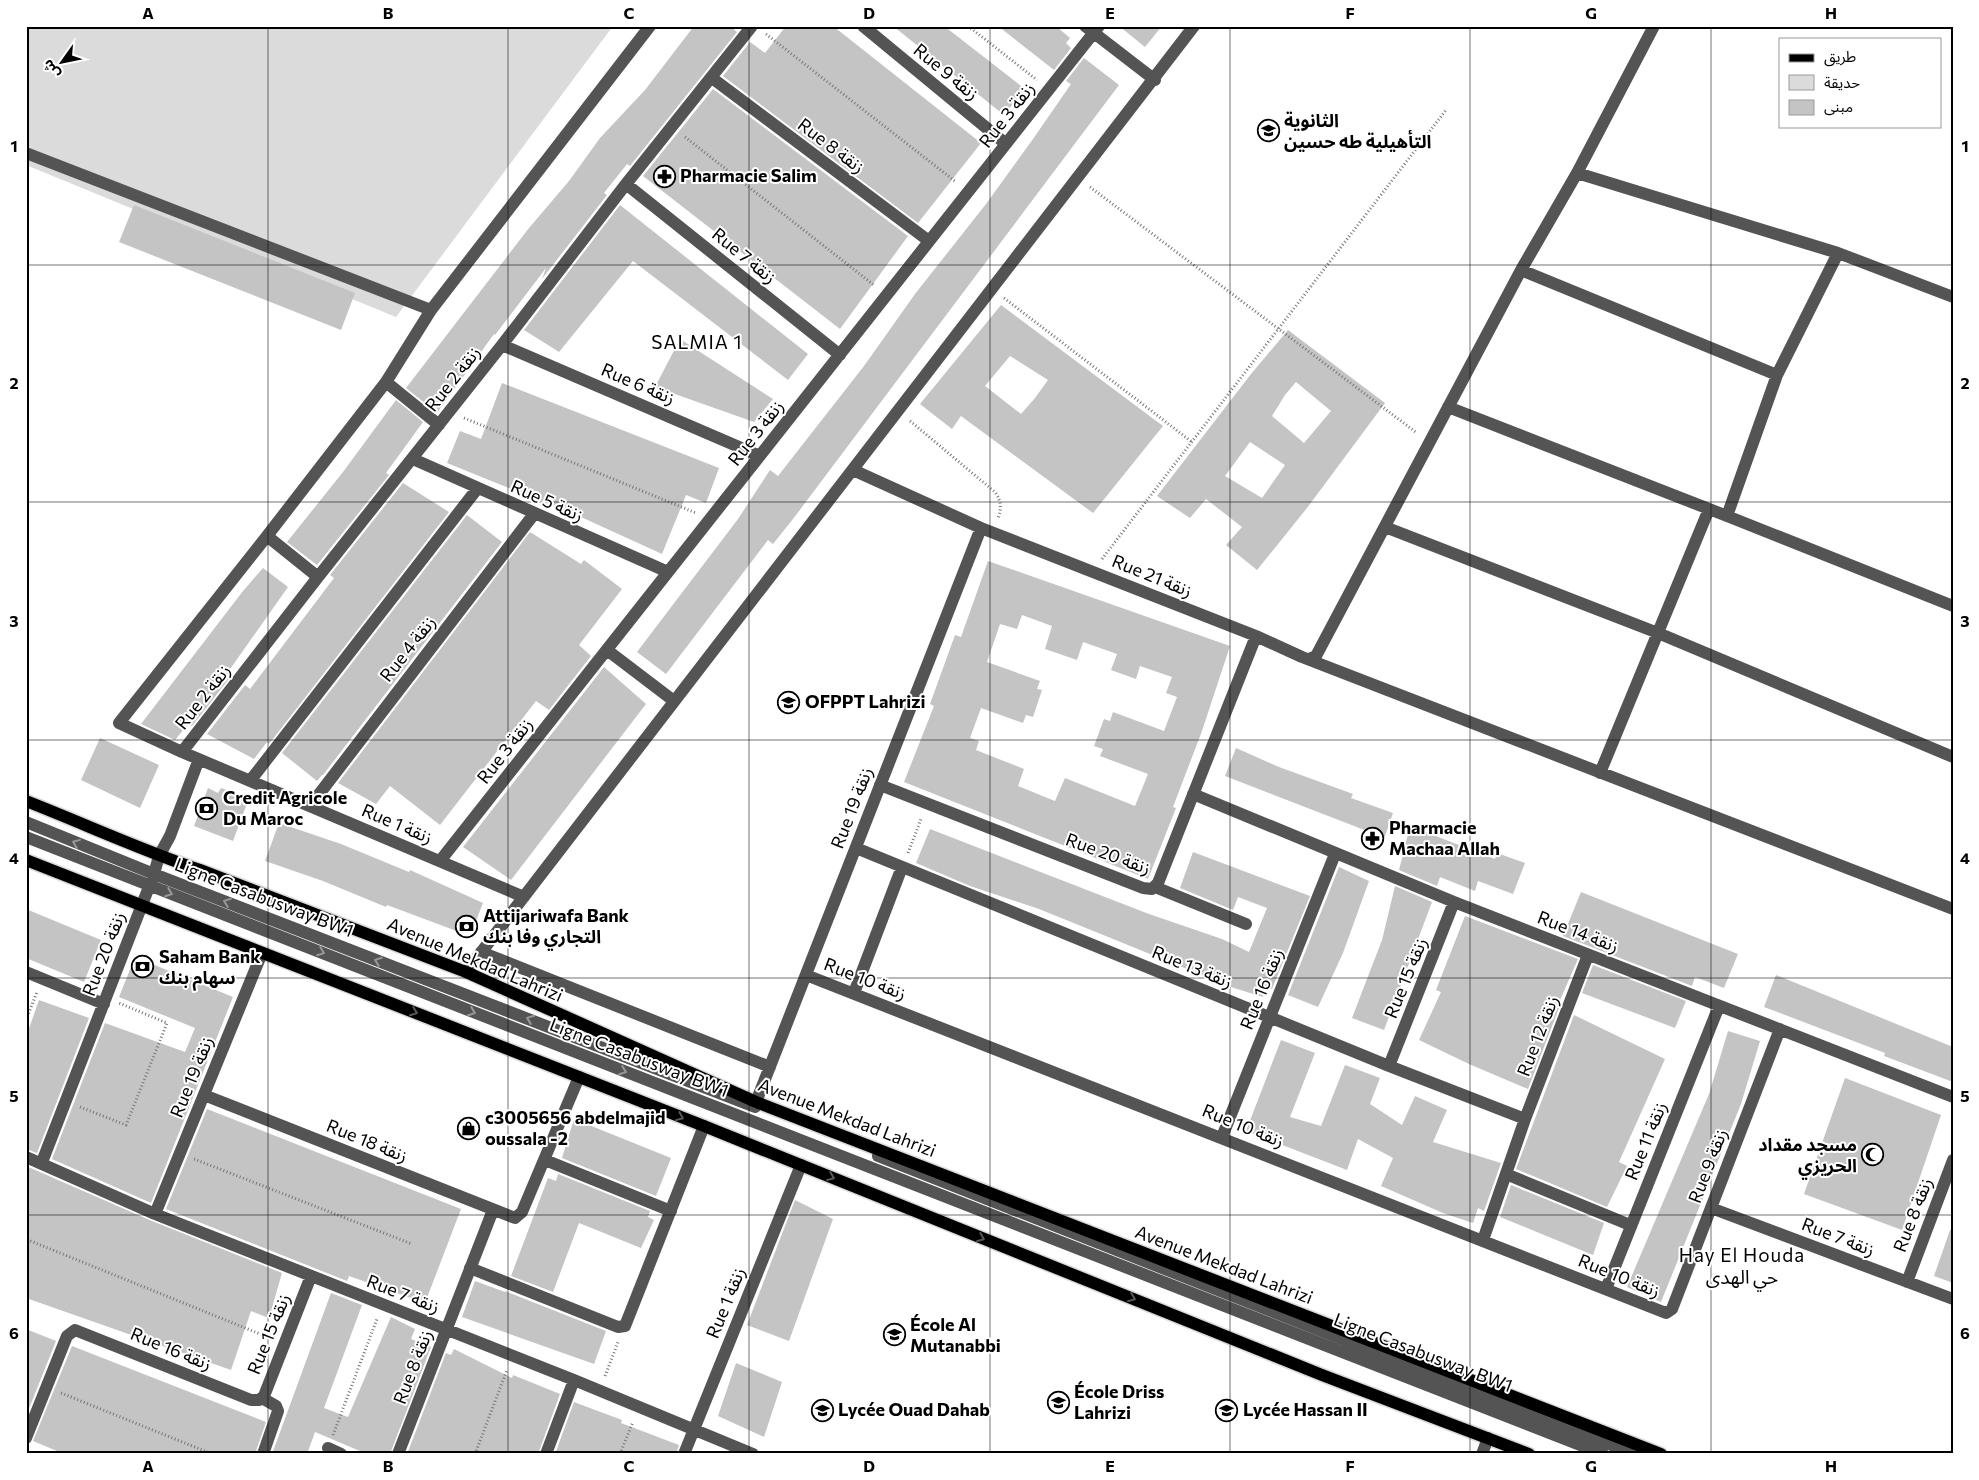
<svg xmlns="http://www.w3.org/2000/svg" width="1979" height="1480" font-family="Commissioner,'Noto Sans Arabic',sans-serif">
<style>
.green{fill:#dbdbdb}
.building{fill:#c4c4c4;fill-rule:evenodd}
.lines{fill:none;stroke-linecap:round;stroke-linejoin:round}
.major-casing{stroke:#dbdbdb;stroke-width:15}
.path{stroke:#767676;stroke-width:3;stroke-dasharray:1 2.5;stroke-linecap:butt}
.minor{stroke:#545454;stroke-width:12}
.major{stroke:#000;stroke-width:12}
.oneway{stroke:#989898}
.oneway2{stroke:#595959}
.grid{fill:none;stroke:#000;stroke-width:1;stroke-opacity:0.55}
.labels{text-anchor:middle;stroke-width:4;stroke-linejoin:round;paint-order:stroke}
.street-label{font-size:18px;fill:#000;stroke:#fff}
.poi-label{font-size:18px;font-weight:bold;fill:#000;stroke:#fff;text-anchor:start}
.neighbourhood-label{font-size:19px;letter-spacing:1px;fill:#000;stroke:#fff}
.neatline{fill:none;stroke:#000;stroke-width:2}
.grid-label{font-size:16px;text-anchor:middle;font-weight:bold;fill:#000}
</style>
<rect width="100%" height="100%" fill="#fff"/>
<path class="green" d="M 26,26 L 613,26 L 396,317 L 26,165 Z"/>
<path class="building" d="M 694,26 L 730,26 L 737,32 L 630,166 L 627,164 L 604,193 L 607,195 L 542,279 L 546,268 L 495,335 L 494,334 L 437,413 L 406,388 L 529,228 L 569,181 L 600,138 L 645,90 Z
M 786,26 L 833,26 L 981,143 L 918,223 L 723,76 L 750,42 L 765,53 Z
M 893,26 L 944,26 L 1025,89 L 1004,115 Z
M 998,26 L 1056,26 L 1070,38 L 1066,43 L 1071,48 L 1054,70 Z
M 1119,26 L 1162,26 L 1145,47 Z
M 1084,58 L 1119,85 L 793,519 L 773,544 L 768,540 L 666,674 L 637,652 L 738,519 L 770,470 L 778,476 L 864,366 L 915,294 L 986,204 L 1033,139 L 1071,84 L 1066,81 Z
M 713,89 L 908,236 L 840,329 L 643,176 Z
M 134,205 L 355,293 L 341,330 L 119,242 Z
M 620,205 L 808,354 L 788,380 L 633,261 L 559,352 L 524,330 Z
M 1001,305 L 1163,426 L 1093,513 L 961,416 L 952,429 L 920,404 ZM 1010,356 L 1048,380 L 1035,398 L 1021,414 L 985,386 Z
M 1288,330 L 1385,403 L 1307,508 L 1257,570 L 1226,545 L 1242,527 L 1206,499 L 1190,518 L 1157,496 L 1251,374 ZM 1296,382 L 1331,411 L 1304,443 L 1272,416 L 1285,395 ZM 1250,442 L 1285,465 L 1262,498 L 1225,476 Z
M 680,339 L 773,399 L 754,422 L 655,387 Z
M 502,383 L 719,468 L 706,503 L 686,495 L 662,554 L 581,517 L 447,463 L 460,431 L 481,439 Z
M 396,400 L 423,422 L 386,473 L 389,475 L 317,565 L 287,542 L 343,472 Z
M 403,483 L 449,512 L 269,744 L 267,742 L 254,759 L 207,734 L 245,685 L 250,689 L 334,578 L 330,575 Z
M 467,515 L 502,542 L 323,775 L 322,775 L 317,781 L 282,753 Z
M 530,532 L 581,564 L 584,560 L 622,589 L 579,645 L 591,656 L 549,710 L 536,701 L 440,825 L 390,786 L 376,804 L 338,783 Z
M 988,561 L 1230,646 L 1202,731 L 1173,807 L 1176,808 L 1148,879 L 904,782 L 934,706 L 930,704 L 955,635 L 961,637 ZM 1022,615 L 1052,626 L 1045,649 L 1077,660 L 1083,642 L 1117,654 L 1111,670 L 1136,679 L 1140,666 L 1172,677 L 1166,693 L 1177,697 L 1164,731 L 1113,712 L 1110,721 L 1104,719 L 1094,746 L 1103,749 L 1100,756 L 1148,774 L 1135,806 L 1065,778 L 1055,801 L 1018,786 L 1024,769 L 976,750 L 979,741 L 970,738 L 981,708 L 1023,723 L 1026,715 L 1033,717 L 1042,690 L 1037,689 L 1040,681 L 987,662 L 1000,624 L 1017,629 Z
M 263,568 L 288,587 L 228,672 L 232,675 L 192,726 L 188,724 L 175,740 L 141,724 L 243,591 Z
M 604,667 L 646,704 L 511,880 L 463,847 Z
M 100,738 L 159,765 L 140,808 L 81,780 Z
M 1236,748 L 1279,767 L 1353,794 L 1351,798 L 1393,813 L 1382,845 L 1364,838 L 1367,831 L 1225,776 Z
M 208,788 L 218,793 L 221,788 L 249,798 L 233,841 L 194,826 Z
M 279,823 L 341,844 L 409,872 L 410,870 L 483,903 L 470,936 L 387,905 L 386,907 L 323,881 L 265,861 Z
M 1410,826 L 1495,859 L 1497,853 L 1525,863 L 1513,894 L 1478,881 L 1475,891 L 1440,877 L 1437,886 L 1399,870 Z
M 930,829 L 1149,914 L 1222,939 L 1249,952 L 1267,908 L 1238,897 L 1233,910 L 1180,888 L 1193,852 L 1310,896 L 1272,989 L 1266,986 L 1263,997 L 1234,988 L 1039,909 L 970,886 L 916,863 Z
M 1339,867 L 1369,881 L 1343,953 L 1318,1007 L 1288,995 Z
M 1395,886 L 1432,902 L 1384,1030 L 1352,1018 L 1382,940 Z
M 1581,892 L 1738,954 L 1724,988 L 1695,977 L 1692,986 L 1563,936 Z
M 26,909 L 101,940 L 84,982 L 26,958 Z
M 1465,916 L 1578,959 L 1557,1007 L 1559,1008 L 1528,1089 L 1469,1064 L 1419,1040 L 1441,992 L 1436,990 Z
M 135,957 L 233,997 L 151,1203 L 52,1159 L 105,1023 L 185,1052 L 195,1028 L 119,997 Z
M 1593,965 L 1686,1001 L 1675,1028 L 1582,993 Z
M 1776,975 L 1953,1047 L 1953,1082 L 1884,1056 L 1885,1053 L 1764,1007 Z
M 39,1000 L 89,1018 L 37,1153 L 26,1149 L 26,1037 Z
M 1574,1015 L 1665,1059 L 1619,1162 L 1627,1166 L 1607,1207 L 1516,1169 Z
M 1728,1031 L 1760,1041 L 1741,1104 L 1661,1302 L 1627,1287 L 1709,1094 Z
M 1281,1040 L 1315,1053 L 1290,1117 L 1321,1126 L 1345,1065 L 1380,1078 L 1370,1104 L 1402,1125 L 1415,1096 L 1447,1110 L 1433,1142 L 1501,1163 L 1484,1211 L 1478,1208 L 1473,1223 L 1443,1213 L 1381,1186 L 1393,1158 L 1358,1139 L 1347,1170 L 1246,1131 Z
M 1845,1078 L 1941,1115 L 1902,1230 L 1804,1194 Z
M 207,1109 L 461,1209 L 425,1303 L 349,1276 L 347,1281 L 166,1209 Z
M 574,1119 L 671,1158 L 656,1196 L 562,1158 Z
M 26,1166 L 152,1221 L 282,1273 L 269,1318 L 251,1311 L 231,1370 L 26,1298 Z
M 558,1174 L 650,1211 L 648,1217 L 654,1220 L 641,1248 L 579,1223 L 553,1292 L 511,1276 L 548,1178 L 556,1181 Z
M 1511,1185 L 1604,1223 L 1593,1255 L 1500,1217 Z
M 795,1200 L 833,1219 L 789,1341 L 747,1325 Z
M 1950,1230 L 1953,1230 L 1953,1283 L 1934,1276 Z
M 475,1281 L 505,1292 L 505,1291 L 606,1331 L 594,1364 L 462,1317 Z
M 331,1293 L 362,1305 L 324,1408 L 348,1417 L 391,1317 L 415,1329 L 411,1339 L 431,1347 L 390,1454 L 367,1454 L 315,1432 L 307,1454 L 272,1454 Z
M 26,1329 L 56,1341 L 26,1416 Z
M 72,1346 L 266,1422 L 255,1454 L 64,1454 L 33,1441 Z
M 454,1349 L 512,1378 L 513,1375 L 560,1394 L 538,1454 L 407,1454 L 446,1353 L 451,1355 Z
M 736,1363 L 782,1382 L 764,1437 L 718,1416 Z
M 574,1402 L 622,1420 L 621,1423 L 679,1445 L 676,1454 L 555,1454 Z"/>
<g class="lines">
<defs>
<path id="major" d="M 26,801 C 85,824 143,851 203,871 L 466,972 L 756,1102 L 1661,1454
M 26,860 L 704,1126 L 1322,1375 L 1529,1454"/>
</defs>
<use href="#major" class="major-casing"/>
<path class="path" d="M 968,26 L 1037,80
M 766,34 L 956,182
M 685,137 L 875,286
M 1090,187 L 1417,433
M 1004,298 L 1192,442
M 464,418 L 696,513
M 910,421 L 995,492 C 1001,501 1002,507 998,518
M 1102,559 L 1446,110
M 908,853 L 921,819
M 26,1020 L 37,992
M 80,1107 L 126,1125 L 167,1023 L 119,1003
M 194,1159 L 412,1244
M 26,1244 L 28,1240 L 270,1338
M 605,1376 L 618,1342
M 61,1393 L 212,1454
M 333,1435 L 377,1319
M 475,1454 L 507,1370
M 620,1454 L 633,1422"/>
<path class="minor" d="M 863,26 L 1006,144
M 1085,26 L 1155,80
M 712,78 L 929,241
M 26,153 L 431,310 L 650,26
M 1577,173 L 1654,26
M 626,184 L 840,355
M 1521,270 L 1777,375
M 502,345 L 760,456
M 386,382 L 439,425
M 1448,407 L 1727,516 L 1953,606
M 413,459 L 668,572
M 853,470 L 981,528 L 1256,636 L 1302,657 L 1953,909
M 1727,516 L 1777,375 L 1838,253
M 1385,527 L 1658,633 L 1953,757
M 267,536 L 119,723 L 182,752 L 524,897
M 318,577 L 267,536 L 386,382 L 431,310
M 607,650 L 674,701
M 1309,659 L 1316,656 L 1521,270 L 1577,173 L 1838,253 L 1953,297
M 182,752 L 318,577 L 502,345 L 626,184 L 752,26
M 1600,773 L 1709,509
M 250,781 L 477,489
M 880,785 L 1143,888 L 1152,889 L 1158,883 L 1256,636
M 1193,794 L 1454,902 L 1953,1097
M 310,806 L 534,514
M 26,822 L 154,874 L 755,1107
M 26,837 L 1603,1454
M 856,848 L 1389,1066 L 1525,1119 L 1588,955
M 440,861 L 1099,26
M 1155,887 L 1246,924
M 481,952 L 770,1067
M 26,972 L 104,1004
M 466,972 L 1194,26
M 806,975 L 1666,1313 L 1672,1309 L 1780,1029
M 854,993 L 902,867
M 1389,1066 L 1454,902
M 204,1095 L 515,1218 L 522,1212 L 579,1077
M 756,1102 L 981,528
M 1222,1137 L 1335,854
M 878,1156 L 1634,1454
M 26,1157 L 155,1214 L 574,1380 L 753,1454
M 545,1160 L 671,1211
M 42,1162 L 154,874 L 159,856 L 170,836 L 199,759
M 1506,1174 L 1630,1225
M 1711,1208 L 1953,1299
M 155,1214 L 262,953
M 1483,1240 L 1525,1119
M 470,1268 L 618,1327 L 625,1326 L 704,1126
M 1907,1282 L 1953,1160
M 1606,1289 L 1719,1006
M 262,1398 L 276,1406 L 278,1411 L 263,1454
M 26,1438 L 67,1336 L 75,1330 L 251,1400 L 259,1400 L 264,1396 L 311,1276
M 328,1448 L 341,1454
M 398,1454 L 493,1210
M 546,1454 L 574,1380
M 684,1454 L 801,1165
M 1482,1454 L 1488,1438"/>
<use href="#major" class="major"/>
</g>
<defs><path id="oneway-chevron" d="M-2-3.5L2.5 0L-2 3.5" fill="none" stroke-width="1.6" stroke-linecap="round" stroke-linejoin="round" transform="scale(1.25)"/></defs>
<g class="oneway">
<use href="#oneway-chevron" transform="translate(76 843) rotate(-158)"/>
<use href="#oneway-chevron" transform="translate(169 893) rotate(21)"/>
<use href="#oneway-chevron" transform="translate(227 902) rotate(-159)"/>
<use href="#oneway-chevron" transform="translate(321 952) rotate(21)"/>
<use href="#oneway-chevron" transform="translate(378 961) rotate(-159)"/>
<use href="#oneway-chevron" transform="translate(472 1012) rotate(21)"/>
<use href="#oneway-chevron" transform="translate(530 1019) rotate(-159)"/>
<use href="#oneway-chevron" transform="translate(623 1071) rotate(21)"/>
</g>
<g class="oneway2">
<use href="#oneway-chevron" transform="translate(414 1012) rotate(21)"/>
<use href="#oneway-chevron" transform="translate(680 1117) rotate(22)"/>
<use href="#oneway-chevron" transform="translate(831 1177) rotate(22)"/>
<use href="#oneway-chevron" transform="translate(981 1238) rotate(22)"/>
<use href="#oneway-chevron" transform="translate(1132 1298) rotate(22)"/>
</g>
<path class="grid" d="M 268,26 L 268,1454M 508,26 L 508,1454M 749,26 L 749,1454M 990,26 L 990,1454M 1230,26 L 1230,1454M 1470,26 L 1470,1454M 1711,26 L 1711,1454M 26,265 L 1953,265M 26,502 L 1953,502M 26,740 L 1953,740M 26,978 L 1953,978M 26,1215 L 1953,1215"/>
<defs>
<symbol id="school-ring" viewBox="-11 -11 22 22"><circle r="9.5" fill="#fff" stroke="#000" stroke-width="1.5"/><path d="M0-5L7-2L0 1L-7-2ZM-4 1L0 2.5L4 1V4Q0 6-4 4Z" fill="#000"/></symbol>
<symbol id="pharmacy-ring" viewBox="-11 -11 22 22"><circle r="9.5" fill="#fff" stroke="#000" stroke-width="1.5"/><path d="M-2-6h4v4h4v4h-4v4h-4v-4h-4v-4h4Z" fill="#000"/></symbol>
<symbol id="university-ring" viewBox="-11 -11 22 22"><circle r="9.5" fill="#fff" stroke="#000" stroke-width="1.5"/><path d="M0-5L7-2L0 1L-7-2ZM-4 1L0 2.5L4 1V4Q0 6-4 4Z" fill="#000"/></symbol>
<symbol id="bank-ring" viewBox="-11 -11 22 22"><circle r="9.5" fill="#fff" stroke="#000" stroke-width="1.5"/><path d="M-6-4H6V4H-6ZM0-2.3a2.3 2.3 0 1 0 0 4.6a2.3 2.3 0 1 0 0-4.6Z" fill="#000"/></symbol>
<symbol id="shop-ring" viewBox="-11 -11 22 22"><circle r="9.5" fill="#fff" stroke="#000" stroke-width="1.5"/><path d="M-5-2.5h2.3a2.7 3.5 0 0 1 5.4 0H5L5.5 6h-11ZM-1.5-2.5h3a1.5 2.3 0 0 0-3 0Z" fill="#000"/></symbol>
<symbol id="mosque-ring" viewBox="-11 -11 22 22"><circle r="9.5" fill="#fff" stroke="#000" stroke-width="1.5"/><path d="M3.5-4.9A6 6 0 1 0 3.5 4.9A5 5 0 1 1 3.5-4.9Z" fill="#000"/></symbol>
</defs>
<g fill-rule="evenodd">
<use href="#school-ring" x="1256" y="118" width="25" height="25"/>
<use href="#pharmacy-ring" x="652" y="164" width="25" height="25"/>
<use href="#university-ring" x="776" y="690" width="25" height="25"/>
<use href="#bank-ring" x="194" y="796" width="25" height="25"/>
<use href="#pharmacy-ring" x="1360" y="826" width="25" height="25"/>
<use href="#bank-ring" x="454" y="914" width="25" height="25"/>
<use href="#bank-ring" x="130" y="954" width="25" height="25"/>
<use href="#shop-ring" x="456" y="1116" width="25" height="25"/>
<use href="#mosque-ring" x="1860" y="1142" width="25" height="25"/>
<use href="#school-ring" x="882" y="1322" width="25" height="25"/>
<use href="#school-ring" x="1046" y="1390" width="25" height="25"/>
<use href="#school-ring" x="810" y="1398" width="25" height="25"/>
<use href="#school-ring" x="1214" y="1398" width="25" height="25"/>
</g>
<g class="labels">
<g class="street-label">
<text transform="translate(946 72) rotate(39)" y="6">Rue 9 زنقة</text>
<text transform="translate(1007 115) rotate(-52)" y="6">Rue 3 زنقة</text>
<text transform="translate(831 146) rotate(37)" y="6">Rue 8 زنقة</text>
<text transform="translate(744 256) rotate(39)" y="6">Rue 7 زنقة</text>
<text transform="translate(453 379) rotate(-52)" y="6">Rue 2 زنقة</text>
<text transform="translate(638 384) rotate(23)" y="6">Rue 6 زنقة</text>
<text transform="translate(756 433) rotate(-52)" y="6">Rue 3 زنقة</text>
<text transform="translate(547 501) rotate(24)" y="6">Rue 5 زنقة</text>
<text transform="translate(1152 576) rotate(22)" y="6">Rue 21 زنقة</text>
<text transform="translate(408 649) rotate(-52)" y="6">Rue 4 زنقة</text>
<text transform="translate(203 697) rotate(-52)" y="6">Rue 2 زنقة</text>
<text transform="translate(505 751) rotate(-52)" y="6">Rue 3 زنقة</text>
<text transform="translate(852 808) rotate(-69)" y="6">Rue 19 زنقة</text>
<text transform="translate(397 824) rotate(23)" y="6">Rue 1 زنقة</text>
<text transform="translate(1108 854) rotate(20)" y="6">Rue 20 زنقة</text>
<text transform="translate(264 898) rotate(21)" y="6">Ligne Casabusway BW1</text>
<text transform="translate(1578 932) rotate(21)" y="6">Rue 14 زنقة</text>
<text transform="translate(104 954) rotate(-69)" y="6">Rue 20 زنقة</text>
<text transform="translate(475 960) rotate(23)" y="6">Avenue Mekdad Lahrizi</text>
<text transform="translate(1192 967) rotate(22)" y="6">Rue 13 زنقة</text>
<text transform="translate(1406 978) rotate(-68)" y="6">Rue 15 زنقة</text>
<text transform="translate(865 979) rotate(21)" y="6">Rue 10 زنقة</text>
<text transform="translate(1262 989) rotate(-68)" y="6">Rue 16 زنقة</text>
<text transform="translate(1538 1036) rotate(-69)" y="6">Rue 12 زنقة</text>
<text transform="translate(639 1058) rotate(21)" y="6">Ligne Casabusway BW1</text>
<text transform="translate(192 1077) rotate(-68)" y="6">Rue 19 زنقة</text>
<text transform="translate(847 1118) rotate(21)" y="6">Avenue Mekdad Lahrizi</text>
<text transform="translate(1243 1126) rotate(22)" y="6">Rue 10 زنقة</text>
<text transform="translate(367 1141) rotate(22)" y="6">Rue 18 زنقة</text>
<text transform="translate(1646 1141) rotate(-68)" y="6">Rue 11 زنقة</text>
<text transform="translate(1708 1166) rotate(-69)" y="6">Rue 9 زنقة</text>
<text transform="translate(1913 1215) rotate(-69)" y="6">Rue 8 زنقة</text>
<text transform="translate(1838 1237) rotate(21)" y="6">Rue 7 زنقة</text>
<text transform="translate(1224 1265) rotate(21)" y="6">Avenue Mekdad Lahrizi</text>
<text transform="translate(1619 1276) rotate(22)" y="6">Rue 10 زنقة</text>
<text transform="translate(403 1294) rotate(21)" y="6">Rue 7 زنقة</text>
<text transform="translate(726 1303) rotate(-68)" y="6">Rue 1 زنقة</text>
<text transform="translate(269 1334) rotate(-68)" y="6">Rue 15 زنقة</text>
<text transform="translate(171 1349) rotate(22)" y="6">Rue 16 زنقة</text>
<text transform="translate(1423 1353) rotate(21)" y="6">Ligne Casabusway BW1</text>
<text transform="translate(413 1367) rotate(-69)" y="6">Rue 8 زنقة</text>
</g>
<g class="poi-label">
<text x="1284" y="127">الثانوية<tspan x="1284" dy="21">التأهيلية طه حسين</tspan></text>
<text x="680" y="182">Pharmacie Salim</text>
<text x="805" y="708">OFPPT Lahrizi</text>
<text x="223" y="804">Credit Agricole<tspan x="223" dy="21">Du Maroc</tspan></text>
<text x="1389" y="834">Pharmacie<tspan x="1389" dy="21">Machaa Allah</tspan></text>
<text x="483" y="922">Attijariwafa Bank<tspan x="483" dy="21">التجاري وفا بنك</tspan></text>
<text x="159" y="963">Saham Bank<tspan x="159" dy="21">سهام بنك</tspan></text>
<text x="485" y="1124">c3005656 abdelmajid<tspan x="485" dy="21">oussala -2</tspan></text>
<text x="1857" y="1151" text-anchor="end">مسجد مقداد<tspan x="1857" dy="21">الحريزي</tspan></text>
<text x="910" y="1331">École Al<tspan x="910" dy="21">Mutanabbi</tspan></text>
<text x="1074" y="1398">École Driss<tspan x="1074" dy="21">Lahrizi</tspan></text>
<text x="838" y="1416">Lycée Ouad Dahab</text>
<text x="1243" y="1416">Lycée Hassan II</text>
</g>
<g class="neighbourhood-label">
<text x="697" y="349">SALMIA 1</text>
<text x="1742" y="1262">Hay El Houda<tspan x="1742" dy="22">حي الهدى</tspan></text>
</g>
</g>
<rect width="1979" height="1480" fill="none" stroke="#ffffff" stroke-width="55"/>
<rect x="1779" y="38" width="162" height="90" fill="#ffffff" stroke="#999999"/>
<rect x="1789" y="54" width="25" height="8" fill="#000000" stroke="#999999"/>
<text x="1824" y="62" font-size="15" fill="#000000">طريق</text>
<rect x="1789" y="75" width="25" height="15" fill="#dbdbdb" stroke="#999999"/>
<text x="1824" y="88" font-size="15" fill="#000000">حديقة</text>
<rect x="1789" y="100" width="25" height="15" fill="#c4c4c4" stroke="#999999"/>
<text x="1824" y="112" font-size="15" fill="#000000">مبنى</text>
<g transform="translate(62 62) rotate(237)" stroke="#ffffff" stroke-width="4" paint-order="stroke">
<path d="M0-4L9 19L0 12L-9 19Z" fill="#000000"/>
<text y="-8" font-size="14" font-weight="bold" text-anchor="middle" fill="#000000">ش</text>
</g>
<rect x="28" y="28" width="1924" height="1424" class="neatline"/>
<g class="grid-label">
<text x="148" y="19">A</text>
<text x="388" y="19">B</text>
<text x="629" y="19">C</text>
<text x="869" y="19">D</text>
<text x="1110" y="19">E</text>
<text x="1350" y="19">F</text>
<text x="1591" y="19">G</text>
<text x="1831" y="19">H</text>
<text x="14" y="152">1</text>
<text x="1965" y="152">1</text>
<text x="14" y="389">2</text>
<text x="1965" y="389">2</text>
<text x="14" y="627">3</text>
<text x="1965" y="627">3</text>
<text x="14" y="864">4</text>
<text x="1965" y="864">4</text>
<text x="14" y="1102">5</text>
<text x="1965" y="1102">5</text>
<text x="14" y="1339">6</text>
<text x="1965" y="1339">6</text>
<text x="148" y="1472">A</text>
<text x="388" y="1472">B</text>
<text x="629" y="1472">C</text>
<text x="869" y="1472">D</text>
<text x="1110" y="1472">E</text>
<text x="1350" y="1472">F</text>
<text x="1591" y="1472">G</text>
<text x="1831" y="1472">H</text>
</g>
</svg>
